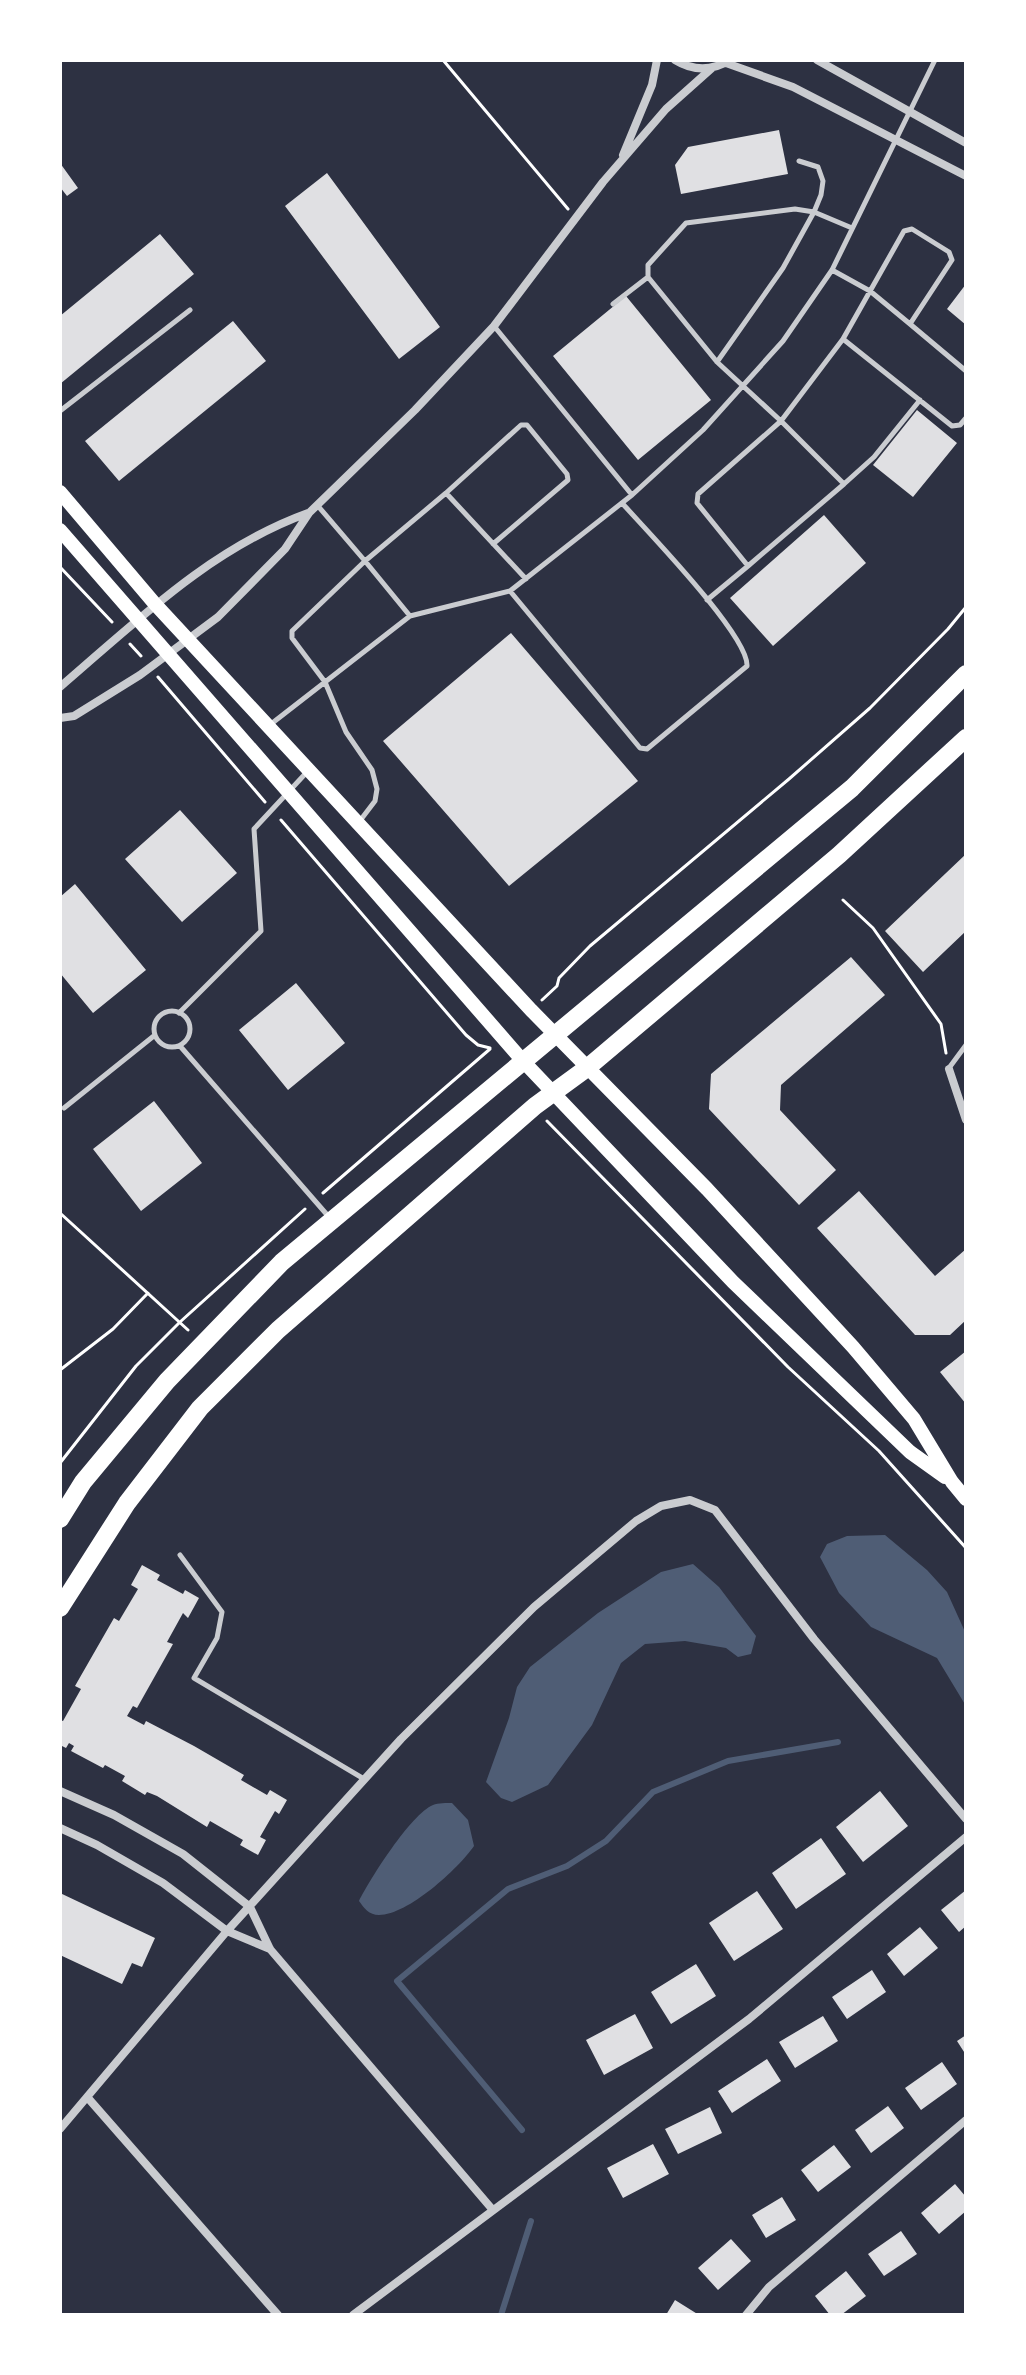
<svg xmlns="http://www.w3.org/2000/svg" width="1026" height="2375" font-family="'Varela Round',sans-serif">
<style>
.water{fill:#4f5d75}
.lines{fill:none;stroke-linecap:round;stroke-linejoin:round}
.stream{stroke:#4f5d75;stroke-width:6}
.building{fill:#e0e0e3}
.path{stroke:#fff;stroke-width:3}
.service{stroke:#caccd0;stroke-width:5}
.minor{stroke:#caccd0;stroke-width:8}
.secondary{stroke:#fff;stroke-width:14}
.trunk{stroke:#fff;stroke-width:18}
</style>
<rect width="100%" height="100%" fill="#2d3142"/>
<path class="water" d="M 885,1535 L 927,1570 L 947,1592 L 966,1634 L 966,1706 L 937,1658 L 871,1627 L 839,1593 L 820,1557 L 827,1544 L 847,1536 Z
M 693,1564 L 719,1587 L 756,1636 L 751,1654 L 738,1657 L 726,1648 L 685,1641 L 645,1644 L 621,1663 L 592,1725 L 548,1785 L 512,1802 L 501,1798 L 486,1782 L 509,1718 L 517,1687 L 530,1667 L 598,1613 L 661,1572 Z
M 452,1803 L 468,1820 L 474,1846 C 458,1869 408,1915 379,1915 C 369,1915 364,1908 359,1901 C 370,1879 411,1814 433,1805 C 438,1803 447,1803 452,1803 Z"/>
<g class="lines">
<path class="stream" d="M 522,2130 L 397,1981 L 508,1889 L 567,1866 L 606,1841 L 653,1792 L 728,1761 L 838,1742
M 501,2315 L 531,2221"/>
</g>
<path class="building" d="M 779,130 L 788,174 L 681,194 L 675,165 L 688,147 Z
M 60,163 L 78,188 L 67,196 L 60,187 Z
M 327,173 L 440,327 L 399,359 L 285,206 Z
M 160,234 L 194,274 L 60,384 L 60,316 Z
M 966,284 L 966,325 L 947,309 Z
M 626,296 L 711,400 L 638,460 L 553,356 Z
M 233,321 L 266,361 L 119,481 L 85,441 Z
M 917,410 L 957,443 L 913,497 L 873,465 Z
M 824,515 L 866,563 L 773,646 L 730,598 Z
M 511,633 L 638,781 L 509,886 L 383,741 Z
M 180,810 L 237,873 L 182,922 L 125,859 Z
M 966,854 L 966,931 L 923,972 L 885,931 Z
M 75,884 L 146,970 L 93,1013 L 60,973 L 60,897 Z
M 851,957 L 885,995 L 781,1085 L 780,1110 L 836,1170 L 799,1205 L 709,1109 L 711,1074 Z
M 296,983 L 345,1043 L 288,1090 L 239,1030 Z
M 154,1101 L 202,1163 L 141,1211 L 93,1149 Z
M 859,1191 L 935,1276 L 966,1249 L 966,1320 L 950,1335 L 915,1335 L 817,1228 Z
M 966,1351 L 966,1404 L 940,1372 Z
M 142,1565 L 160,1575 L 157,1580 L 183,1594 L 185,1590 L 199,1598 L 188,1618 L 183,1613 L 167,1642 L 173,1644 L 137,1708 L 133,1706 L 127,1716 L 144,1725 L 146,1721 L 194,1746 L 244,1775 L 241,1780 L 267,1795 L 270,1790 L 287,1800 L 279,1814 L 275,1811 L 260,1837 L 266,1840 L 258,1855 L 240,1845 L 243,1840 L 210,1821 L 207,1827 L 157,1796 L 147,1792 L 145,1795 L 122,1781 L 125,1776 L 105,1765 L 103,1768 L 71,1751 L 74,1746 L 69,1743 L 66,1748 L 60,1745 L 60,1720 L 63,1721 L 81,1689 L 75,1686 L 114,1618 L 119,1621 L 138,1589 L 131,1585 Z
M 880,1791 L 908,1826 L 863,1862 L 836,1827 Z
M 821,1838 L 846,1874 L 796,1909 L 772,1873 Z
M 966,1890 L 966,1926 L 959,1932 L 941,1910 Z
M 757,1891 L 783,1929 L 734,1961 L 709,1923 Z
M 60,1893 L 155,1938 L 142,1967 L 132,1963 L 122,1984 L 60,1955 Z
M 920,1927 L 938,1948 L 904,1976 L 887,1954 Z
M 696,1964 L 716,1996 L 671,2024 L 651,1992 Z
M 872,1970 L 886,1992 L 847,2019 L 832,1997 Z
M 635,2014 L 653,2048 L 604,2075 L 586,2040 Z
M 823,2016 L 838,2041 L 795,2068 L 779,2042 Z
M 966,2035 L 966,2055 L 957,2041 Z
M 767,2059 L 781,2081 L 732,2113 L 718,2091 Z
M 942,2062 L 957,2084 L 921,2110 L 905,2088 Z
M 888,2106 L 904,2128 L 871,2153 L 855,2130 Z
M 710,2107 L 722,2133 L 678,2154 L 665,2129 Z
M 653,2144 L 669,2174 L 623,2198 L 607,2168 Z
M 834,2145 L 851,2167 L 818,2192 L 801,2170 Z
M 955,2184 L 966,2197 L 966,2211 L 939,2234 L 921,2213 Z
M 782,2197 L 796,2220 L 766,2238 L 752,2215 Z
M 901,2231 L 917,2254 L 884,2276 L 868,2254 Z
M 731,2239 L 751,2261 L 718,2290 L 698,2268 Z
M 846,2271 L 866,2296 L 841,2315 L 830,2315 L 815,2296 Z
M 675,2300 L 699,2315 L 666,2315 Z"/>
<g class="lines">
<path class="path" d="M 443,60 L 568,209
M 60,567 L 112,622
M 130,644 L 141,656
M 158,677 L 265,802
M 281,820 L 466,1035 L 478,1045 L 490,1048
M 843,900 L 873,928 L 941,1024 L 946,1053
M 542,1000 L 557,986 L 559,978 L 590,946 L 789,779 L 870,708 L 948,629 L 966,607
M 547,1121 L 788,1367 L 879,1451 L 966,1548
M 323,1193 L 490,1049
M 60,1213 L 188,1330
M 60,1370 L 113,1329 L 148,1293
M 60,1463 L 136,1366 L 180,1322 L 305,1209"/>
<path class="service" d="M 832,270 L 870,291 L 910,324
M 613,304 L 648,277
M 494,326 L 632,495
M 717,362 L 783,268 L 814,212 L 821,195 L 823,181 L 818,167 L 799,161
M 966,371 L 910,324 L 952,260 L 949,252 L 912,229 L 904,231 L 843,339 L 952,426 L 960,425 L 966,418
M 60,411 L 190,310
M 844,484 L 874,457 L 920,400
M 318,506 L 365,561 L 446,493
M 493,544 L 568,480 L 567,474 L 527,425 L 521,425 L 446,493 L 526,579
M 748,566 L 844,484 L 781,421 L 717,362 L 648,277 L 648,265 L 686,223 L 795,209 L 814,212 L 852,228
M 510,591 L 640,748 L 647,749 L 747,666 C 749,636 646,530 622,503
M 707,600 L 748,566 L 697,503 L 698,494 L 781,421 L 843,339
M 271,724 L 410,616 L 510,591 L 632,495 L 703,430 L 783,341 L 832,270 L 935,60
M 359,822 L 375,801 L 377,789 L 372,770 L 346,732 L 325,682 L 292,638 L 292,631 L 365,561 L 410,616
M154 1029a18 18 0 1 1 36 0a18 18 0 1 1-36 0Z
M 179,1013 L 261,931 L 254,829 L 306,773
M 180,1046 L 329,1217
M 949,1068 L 966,1045
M 64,1108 L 155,1035
M 180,1555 L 222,1612 L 217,1638 L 194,1678 L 364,1779"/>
<path class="minor" d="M 675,60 C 693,71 712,71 730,60
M 817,60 L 966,143
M 726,63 L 793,87 L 966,176
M 623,155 L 652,85 L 657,60
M 60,687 C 137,621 211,548 308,513
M 60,718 L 74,716 L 140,675 L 218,617 L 285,549 L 309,513 L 415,410 L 494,326 L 603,182 L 666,109 L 712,68
M 949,1069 L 966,1120
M 60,1791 L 114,1815 L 183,1854 L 250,1907 L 270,1949 L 492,2209
M 60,1828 L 97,1845 L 163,1883 L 227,1931 L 270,1949
M 88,2098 L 278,2315
M 60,2129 L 227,1931 L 401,1739 L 534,1607 L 636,1521 L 661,1506 L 690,1500 L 715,1510 L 814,1639 L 966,1819
M 353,2315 L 749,2019 L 966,1837
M 746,2315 L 769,2287 L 966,2120"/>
<path class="secondary" d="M 60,492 L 155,604 L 531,1010 L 707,1189 L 853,1347 L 914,1419 L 952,1482 L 966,1499
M 60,530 L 523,1061 L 733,1282 L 910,1452 L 945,1477"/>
<path class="trunk" d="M 60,1519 L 83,1482 L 167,1381 L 282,1262 L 852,788 L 966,674
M 60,1608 L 127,1503 L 200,1408 L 278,1330 L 535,1106 L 587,1068 L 839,855 L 966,738"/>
</g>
<rect width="1026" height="2375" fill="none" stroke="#ffffff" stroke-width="124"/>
</svg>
